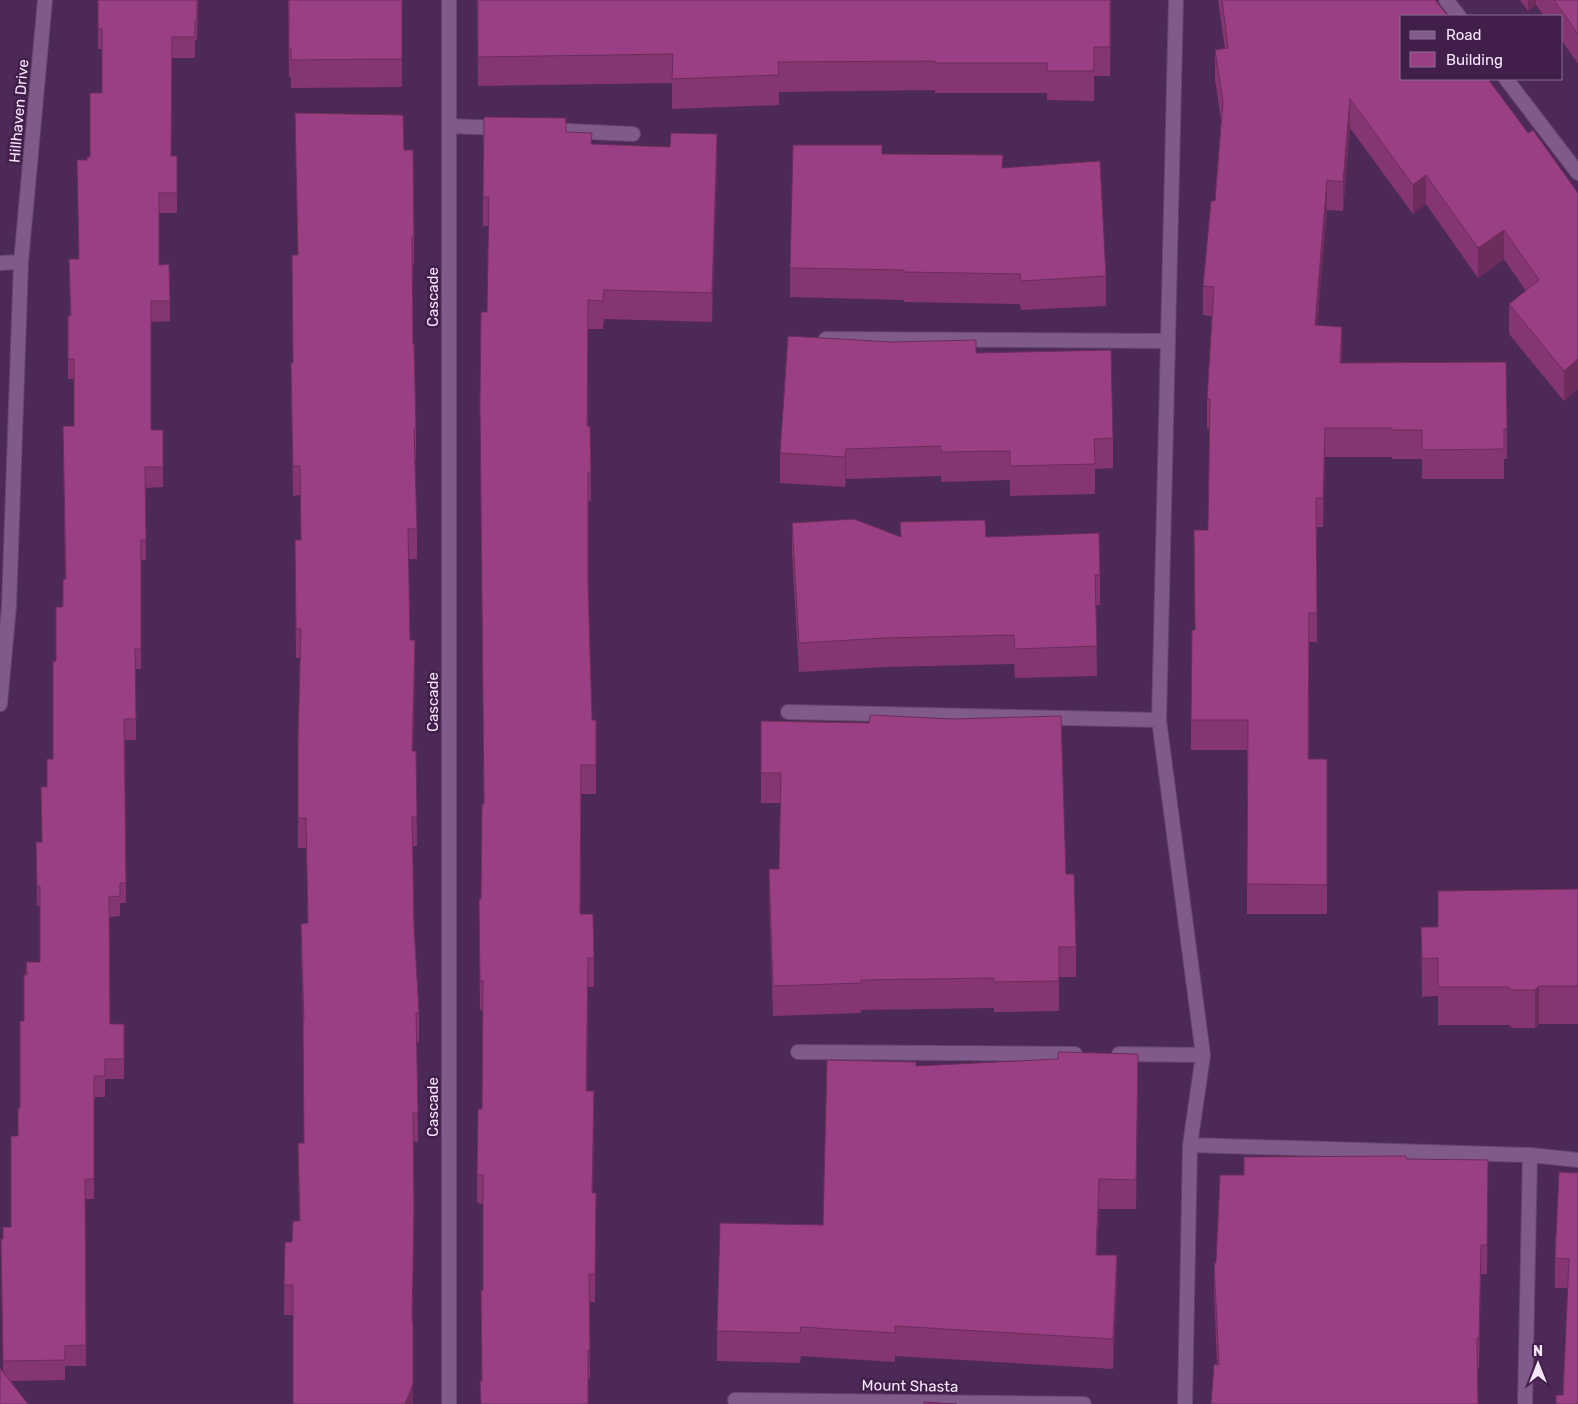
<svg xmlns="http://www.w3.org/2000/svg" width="1578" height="1404" font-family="Rubik,sans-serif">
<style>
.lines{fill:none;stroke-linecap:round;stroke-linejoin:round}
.service-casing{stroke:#64476c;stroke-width:16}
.minor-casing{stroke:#64476c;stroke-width:16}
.service{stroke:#805a8a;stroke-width:14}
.minor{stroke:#805a8a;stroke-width:14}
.wall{fill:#853672}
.shaded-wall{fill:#6c2c5c}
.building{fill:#9b3f84;stroke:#6c2c5c}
.labels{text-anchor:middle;stroke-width:5;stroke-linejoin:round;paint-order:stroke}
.street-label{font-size:15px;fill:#f7e6fc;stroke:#411f4a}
</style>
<rect width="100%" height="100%" fill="#4c2956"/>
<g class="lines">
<defs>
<path id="service" d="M 449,126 L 501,128
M 547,130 L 633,134"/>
<path id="minor" d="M 449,0 L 449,1404
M 1176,0 L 1159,720 L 1203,1055 L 1190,1145 L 1185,1404
M 1446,0 L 1459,16
M 1506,79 L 1578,173
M 0,263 L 21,262
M 826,339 L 1168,341
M 0,704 L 9,606 L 21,262 L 45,0
M 788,712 L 1159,720
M 798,1052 L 1075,1054
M 1119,1054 L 1203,1055
M 1190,1145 L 1530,1155 L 1578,1160
M 735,1400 L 1084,1404
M 1525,1404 L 1530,1155"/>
</defs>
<use href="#service" class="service-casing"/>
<use href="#minor" class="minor-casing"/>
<use href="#service" class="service"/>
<use href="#minor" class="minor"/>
</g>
<path class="wall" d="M 98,0 L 198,0 L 197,40 L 195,40 L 195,58 L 172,58 L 171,156 L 177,156 L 177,213 L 159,213 L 159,265 L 170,301 L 170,321 L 151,322 L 151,430 L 163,430 L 163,487 L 145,488 L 146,560 L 141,560 L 141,669 L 136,669 L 136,740 L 125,740 L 126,903 L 120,903 L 120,916 L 109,917 L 110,1024 L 124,1024 L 124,1079 L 105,1079 L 105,1097 L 94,1097 L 94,1199 L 85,1199 L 86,1366 L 65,1366 L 65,1380 L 10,1381 L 3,1371 L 1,1239 L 3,1239 L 11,1227 L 20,1108 L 24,1021 L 26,962 L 40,962 L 40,906 L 37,906 L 36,842 L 42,842 L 47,787 L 47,759 L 53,759 L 56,661 L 65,579 L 63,426 L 74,426 L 74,379 L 68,379 L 68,316 L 70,316 L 69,259 L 78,259 L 87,160 L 90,157 L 102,93 L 102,49 L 98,49 Z
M 288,0 L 402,0 L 402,87 L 291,88 L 291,77 L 289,77 Z
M 477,0 L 1111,0 L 1110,76 L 1094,76 L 1094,101 L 1047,100 L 1047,93 L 935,93 L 935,90 L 779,92 L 779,105 L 672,109 L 672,83 L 478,86 Z
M 1218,0 L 1435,0 L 1402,16 L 1528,133 L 1578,193 L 1578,389 L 1564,401 L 1509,334 L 1509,304 L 1526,291 L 1504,259 L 1478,278 L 1426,204 L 1413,214 L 1350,128 L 1343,211 L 1327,210 L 1317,325 L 1342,357 L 1342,363 L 1506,362 L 1507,459 L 1504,459 L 1504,479 L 1422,479 L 1422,459 L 1392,459 L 1392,457 L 1325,457 L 1323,527 L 1316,527 L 1317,642 L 1309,642 L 1309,759 L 1327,759 L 1327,914 L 1247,914 L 1247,750 L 1191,750 L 1191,720 L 1195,630 L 1208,530 L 1210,429 L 1207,429 L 1207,399 L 1212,316 L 1203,315 L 1203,286 L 1215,201 L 1221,120 L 1215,80 L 1215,50 L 1225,49 Z
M 1520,0 L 1578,0 L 1578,64 L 1562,41 L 1562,16 L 1544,16 L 1536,5 L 1528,11 Z
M 295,113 L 404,150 L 414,236 L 414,265 L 412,265 L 413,344 L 416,429 L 416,459 L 415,459 L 417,529 L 417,559 L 409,559 L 410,640 L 415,670 L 413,751 L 416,751 L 417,846 L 413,846 L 414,926 L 419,1012 L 419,1042 L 417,1042 L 418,1142 L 413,1142 L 414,1238 L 412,1321 L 413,1404 L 293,1315 L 284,1315 L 285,1242 L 292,1242 L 299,1221 L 298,1143 L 304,1143 L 303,1021 L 301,953 L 301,924 L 308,923 L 306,848 L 298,848 L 298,738 L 300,658 L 296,658 L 295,540 L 301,540 L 300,495 L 293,496 L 291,393 L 291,363 L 293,363 L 298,255 Z
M 566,132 L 592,144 L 717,162 L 712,322 L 604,319 L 603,329 L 588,329 L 588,426 L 590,426 L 591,501 L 588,501 L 588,581 L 592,720 L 596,720 L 596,794 L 581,794 L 580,914 L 594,958 L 594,987 L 588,987 L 587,1091 L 594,1119 L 593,1193 L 596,1222 L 595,1302 L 589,1302 L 590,1378 L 482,1381 L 481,1290 L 483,1290 L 483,1204 L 477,1203 L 477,1175 L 482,1109 L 483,1010 L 480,1010 L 479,899 L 481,899 L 484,804 L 487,312 L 489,226 L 483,226 L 483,197 Z
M 882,154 L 1003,168 L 1106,276 L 1106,306 L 1021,310 L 1020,304 L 904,302 L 904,300 L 790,297 L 790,268 Z
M 976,353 L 1113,438 L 1113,468 L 1095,469 L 1095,494 L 1010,496 L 1010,480 L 941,482 L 941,476 L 846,479 L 845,487 L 780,483 L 780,453 Z
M 792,523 L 900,537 L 986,537 L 1100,575 L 1100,605 L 1096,605 L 1097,676 L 1015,678 L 1014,664 L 885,667 L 799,672 L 792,553 Z
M 761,721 L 1066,874 L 1076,947 L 1076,977 L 1059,977 L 1059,1011 L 994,1012 L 994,1008 L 861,1010 L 861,1013 L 773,1016 L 769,898 L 769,869 L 779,869 L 781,803 L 761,803 Z
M 1578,889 L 1578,1024 L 1539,1024 L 1535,1028 L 1512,1028 L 1509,1025 L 1438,1025 L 1438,996 L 1422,997 L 1421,927 L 1438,927 Z
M 916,1066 L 1138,1083 L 1136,1209 L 1099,1209 L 1097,1255 L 1117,1285 L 1113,1369 L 895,1356 L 895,1362 L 801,1356 L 800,1363 L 717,1361 L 717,1331 L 823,1225 Z
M 1406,1159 L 1488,1160 L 1487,1274 L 1481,1274 L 1479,1368 L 1217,1364 L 1214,1293 L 1214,1263 L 1216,1263 L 1244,1175 Z
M 1578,1173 L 1563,1395 L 1568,1288 L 1555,1288 L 1555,1258 Z"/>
<path class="shaded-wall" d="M 1528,0 L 1536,0 L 1536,5 L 1528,11 Z
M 1350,99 L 1350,128 L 1343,211 L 1343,182 Z
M 717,134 L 717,162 L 712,322 L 712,293 Z
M 1426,175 L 1426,204 L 1413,214 L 1413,185 Z
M 1327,180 L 1327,210 L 1315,355 L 1315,325 Z
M 1504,230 L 1504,259 L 1478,278 L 1478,248 Z
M 1342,327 L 1342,357 L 1340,393 L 1340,363 Z
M 1578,359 L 1578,389 L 1564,401 L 1564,371 Z
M 1325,428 L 1325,457 L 1323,527 L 1323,498 Z
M 846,449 L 846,479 L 845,487 L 845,457 Z
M 415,640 L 415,670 L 412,780 L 412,751 Z
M 1539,986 L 1539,1024 L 1535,1028 L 1535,990 Z
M 1138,1054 L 1138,1083 L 1136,1209 L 1136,1180 Z
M 594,1091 L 594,1119 L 592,1221 L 592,1193 Z
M 1099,1179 L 1099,1209 L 1096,1284 L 1096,1255 Z
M 414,1208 L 414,1238 L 412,1351 L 412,1321 Z
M 1481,1245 L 1481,1274 L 1479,1368 L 1479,1338 Z
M 1117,1255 L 1117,1285 L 1113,1369 L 1113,1339 Z
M 413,1384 L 413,1404 L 405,1404 Z"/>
<path class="building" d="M 98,0 L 197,0 L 197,20 L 195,20 L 195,37 L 172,37 L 171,156 L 177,156 L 177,193 L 159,193 L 159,265 L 169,264 L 170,301 L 151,301 L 151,430 L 163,430 L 163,467 L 145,467 L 146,540 L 141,540 L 141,649 L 135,649 L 136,719 L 124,719 L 126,883 L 120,883 L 120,896 L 109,897 L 110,1024 L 124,1024 L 124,1059 L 105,1059 L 105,1076 L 94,1076 L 94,1179 L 85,1179 L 86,1345 L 65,1346 L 65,1360 L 3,1361 L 1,1239 L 3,1239 L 3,1227 L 11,1227 L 11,1136 L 18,1136 L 18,1108 L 20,1108 L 20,1021 L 24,1021 L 24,975 L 27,975 L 26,962 L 40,962 L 40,886 L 37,886 L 36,842 L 42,842 L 41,787 L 47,787 L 47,759 L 53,759 L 53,661 L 56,661 L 56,607 L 63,607 L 63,579 L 66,579 L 63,426 L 74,426 L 74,359 L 68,359 L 68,316 L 71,316 L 69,259 L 79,259 L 77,160 L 87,160 L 87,157 L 90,157 L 90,93 L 102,93 L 102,29 L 98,29 Z
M 289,0 L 402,0 L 402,59 L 291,60 L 291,49 L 289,49 Z
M 478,0 L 1110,0 L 1110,47 L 1094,47 L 1094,71 L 1047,71 L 1047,63 L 935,63 L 935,61 L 778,62 L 779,75 L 672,79 L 673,54 L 478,57 Z
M 1222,0 L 1435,0 L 1448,16 L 1402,16 L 1402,79 L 1488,79 L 1528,133 L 1533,130 L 1578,193 L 1578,359 L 1564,371 L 1509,304 L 1539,280 L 1504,230 L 1478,248 L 1426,175 L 1413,185 L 1350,99 L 1343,182 L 1327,180 L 1315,325 L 1342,327 L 1340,363 L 1506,362 L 1507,429 L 1504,429 L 1504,449 L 1422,450 L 1422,430 L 1392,430 L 1392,428 L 1325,428 L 1323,498 L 1316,498 L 1317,613 L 1309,613 L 1308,759 L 1327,759 L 1327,885 L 1247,884 L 1248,720 L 1191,720 L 1192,630 L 1195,630 L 1194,530 L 1208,530 L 1210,399 L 1207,399 L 1214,287 L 1203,286 L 1211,201 L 1215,201 L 1223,101 L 1215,50 L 1228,48 Z
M 1554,0 L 1578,0 L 1578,34 Z
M 295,113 L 403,115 L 404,150 L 413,150 L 414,236 L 412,236 L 413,344 L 414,344 L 416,429 L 414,429 L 417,529 L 408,529 L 410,640 L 415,640 L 412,751 L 416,751 L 417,817 L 412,817 L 414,926 L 419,1012 L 416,1013 L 418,1113 L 413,1113 L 414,1208 L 412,1321 L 413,1321 L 413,1384 L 405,1404 L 293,1404 L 293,1285 L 284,1285 L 285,1242 L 292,1242 L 293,1221 L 300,1221 L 298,1143 L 304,1143 L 303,1021 L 304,1021 L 301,924 L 308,923 L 306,818 L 298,818 L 298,738 L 301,629 L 296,629 L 295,540 L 301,540 L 300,466 L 293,466 L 291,363 L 293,363 L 292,255 L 298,255 Z
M 484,117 L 566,118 L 566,132 L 592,133 L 591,144 L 670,147 L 671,133 L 717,134 L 712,293 L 604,290 L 603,301 L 588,300 L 587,426 L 590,426 L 591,472 L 588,472 L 588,581 L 592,720 L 596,720 L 596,765 L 581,765 L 580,914 L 593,914 L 594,958 L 588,958 L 586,1091 L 594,1091 L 592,1193 L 596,1193 L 595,1274 L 589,1274 L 590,1350 L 588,1350 L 588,1404 L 481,1404 L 480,1381 L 482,1381 L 481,1290 L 483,1290 L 483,1175 L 477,1175 L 478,1109 L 482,1109 L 483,981 L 480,981 L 479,899 L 481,899 L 482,804 L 484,804 L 480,405 L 481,312 L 487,312 L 489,197 L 483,197 Z
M 793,145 L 882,145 L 882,154 L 1003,155 L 1002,168 L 1100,161 L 1106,276 L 1021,281 L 1020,274 L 904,272 L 904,270 L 790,268 Z
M 788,336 L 892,342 L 976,340 L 976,353 L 1111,350 L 1113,438 L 1094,439 L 1095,464 L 1010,466 L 1010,451 L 941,452 L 941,446 L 846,449 L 845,457 L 780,453 Z
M 854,519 L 901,537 L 900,522 L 985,520 L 986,537 L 1099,533 L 1100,575 L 1095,575 L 1097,646 L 1015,649 L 1014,635 L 885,638 L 799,643 L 792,523 Z
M 870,715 L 952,719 L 1061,716 L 1066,874 L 1074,874 L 1076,947 L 1059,947 L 1059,981 L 994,982 L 994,978 L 861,980 L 861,983 L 773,986 L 769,869 L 779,869 L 781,773 L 761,773 L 761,721 L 869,723 Z
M 1578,889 L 1578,986 L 1539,986 L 1535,990 L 1512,990 L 1509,987 L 1438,987 L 1438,958 L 1422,959 L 1421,927 L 1438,927 L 1438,891 Z
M 1058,1052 L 1138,1054 L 1136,1180 L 1099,1179 L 1096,1255 L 1117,1255 L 1113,1339 L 895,1326 L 895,1333 L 801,1327 L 800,1333 L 717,1331 L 720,1223 L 823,1225 L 827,1060 L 916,1062 L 916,1066 L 1058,1059 Z
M 1406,1156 L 1406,1159 L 1488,1160 L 1487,1245 L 1481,1245 L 1479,1338 L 1477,1338 L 1478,1404 L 1211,1404 L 1214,1364 L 1219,1365 L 1214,1263 L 1216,1263 L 1220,1175 L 1244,1175 L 1244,1157 Z
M 1559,1172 L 1578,1173 L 1578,1404 L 1556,1404 L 1556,1395 L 1563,1395 L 1569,1259 L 1555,1258 Z
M 0,1368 L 28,1404 L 0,1404 Z
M 924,1402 L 957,1404 L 924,1404 Z"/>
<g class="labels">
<g class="street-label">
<text transform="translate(19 111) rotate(-85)" y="5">Hillhaven Drive</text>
<text transform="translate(433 297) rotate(-90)" y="5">Cascade</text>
<text transform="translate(433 702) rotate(-90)" y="5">Cascade</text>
<text transform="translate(433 1107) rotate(-90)" y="5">Cascade</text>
<text transform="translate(910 1386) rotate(1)" y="5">Mount Shasta</text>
</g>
</g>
<rect x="1400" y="15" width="162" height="65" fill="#411f4a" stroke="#8a6f91"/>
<rect x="1410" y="31" width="25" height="8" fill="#805a8a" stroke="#8a6f91"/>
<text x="1446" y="40" font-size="15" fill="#f7e6fc">Road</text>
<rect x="1410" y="52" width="25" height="15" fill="#9b3f84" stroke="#8a6f91"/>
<text x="1446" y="65" font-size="15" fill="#f7e6fc">Building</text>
<g transform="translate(1538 1364)" stroke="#411f4a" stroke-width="4" paint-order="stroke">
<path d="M0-4L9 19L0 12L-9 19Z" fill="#f7e6fc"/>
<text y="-8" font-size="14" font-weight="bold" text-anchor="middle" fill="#f7e6fc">N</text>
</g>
</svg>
